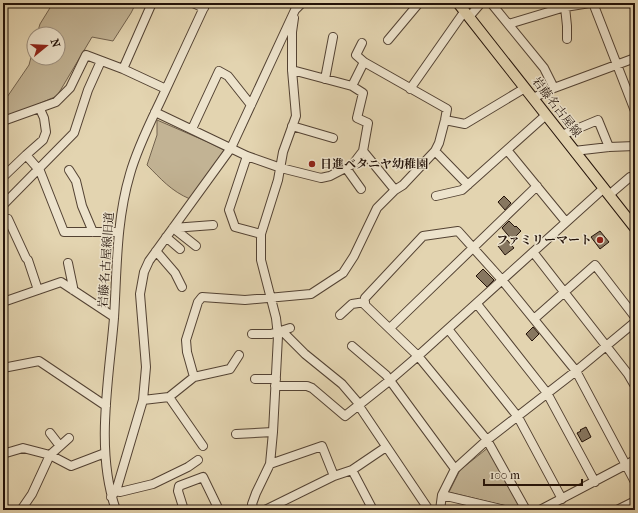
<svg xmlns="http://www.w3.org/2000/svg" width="638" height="513" font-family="'IM FELL French Canon','Noto Serif JP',serif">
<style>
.green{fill:#c2b394;stroke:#72624e}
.building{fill:#877760;stroke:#231209}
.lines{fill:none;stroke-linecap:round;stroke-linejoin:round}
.minor-casing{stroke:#534233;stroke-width:10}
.major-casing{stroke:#231209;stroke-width:12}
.minor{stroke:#ede3cc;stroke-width:8}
.major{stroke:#e3d4b0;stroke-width:10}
.poi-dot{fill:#8f2418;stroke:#ede3cc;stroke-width:1.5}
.labels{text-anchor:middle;stroke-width:3;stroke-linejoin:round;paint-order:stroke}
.street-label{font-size:12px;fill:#231209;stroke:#ede3cc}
.poi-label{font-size:12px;font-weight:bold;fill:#231209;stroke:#ede3cc;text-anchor:start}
</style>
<rect width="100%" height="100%" fill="#e3d4b0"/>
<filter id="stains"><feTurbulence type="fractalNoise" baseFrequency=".005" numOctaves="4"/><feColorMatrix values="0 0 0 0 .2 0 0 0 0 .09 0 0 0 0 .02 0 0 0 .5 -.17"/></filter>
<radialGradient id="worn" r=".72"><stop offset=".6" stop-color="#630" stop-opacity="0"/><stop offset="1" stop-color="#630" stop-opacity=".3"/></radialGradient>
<path class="green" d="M 53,3 L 136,3 L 131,13 L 113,41 L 92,37 L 57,96 L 3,119 L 3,103 L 29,65 L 34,46 L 34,58 L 58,58 L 58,34 L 37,34 L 40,24 Z
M 157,120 L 210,143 L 224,150 L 206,179 L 190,199 C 171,191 161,179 147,165 L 157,135 Z
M 489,447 L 522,510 L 449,492 L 460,470 Z"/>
<path class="building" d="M 504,196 L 511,203 L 505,210 L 498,202 Z
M 509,221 L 515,227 L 516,226 L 521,231 L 512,240 L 502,228 Z
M 600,231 L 609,242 L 600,249 L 591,237 Z
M 507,240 L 514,248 L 505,255 L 498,246 Z
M 483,269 L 494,280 L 487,287 L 476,276 Z
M 533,327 L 539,334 L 532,341 L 526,334 Z
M 586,427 L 591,437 L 582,442 L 577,433 L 581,431 L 580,430 Z"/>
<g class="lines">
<defs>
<path id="minor" d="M 193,3 L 204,8
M 491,3 L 544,68 L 554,88
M 593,3 L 635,111
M 633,3 L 635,8
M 565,7 L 567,26 L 567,39
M 469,17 L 481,3
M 509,24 L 565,7 L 590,3
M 388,40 L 419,3
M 362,43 L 356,55 L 364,62
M 123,69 L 152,3
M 325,79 L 333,37
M 352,86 L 363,93 L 357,118 L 368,123 L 363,151
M 410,89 L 464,12
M 533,98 L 554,88 L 635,58
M 155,112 L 247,156 L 281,168 L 321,178 L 330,176 L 353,164 L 363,151 L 395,190
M 445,120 L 465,124 L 525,88
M 3,121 L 56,102 L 70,88 L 86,55 L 123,69 L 166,89
M 292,126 L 333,138
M 192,129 L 219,71 L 228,76 L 251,105
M 562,135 L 598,120 L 609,147
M 507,150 L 566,222
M 435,151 L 468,185
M 574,151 L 609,147 L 635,146
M 26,155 L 40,171 L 64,232 L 118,232
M 247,156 L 229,210 L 235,227 L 261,234
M 346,168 L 361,189
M 69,170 L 76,181 L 82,206 L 93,232
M 3,177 L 26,155 L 43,140 L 46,132 L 44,118 L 40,109
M 609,195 L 630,177 L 635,177
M 436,196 L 462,190 L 546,115
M 3,205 L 74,133 L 88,90 L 101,61
M 8,219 L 26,258 L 28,260 L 38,290
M 173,228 L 213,225
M 175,228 L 177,231 L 196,246
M 166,237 L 180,249
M 156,251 L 175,273 L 182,287
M 533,252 L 628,374 L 635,386
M 68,263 L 73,287 L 73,290
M 3,302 L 61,282 L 114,317
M 477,304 L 547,393 L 595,482
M 340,315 L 352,304 L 365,302
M 534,319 L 595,265 L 635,317
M 390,328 L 537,186
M 448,329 L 518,417 L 562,499
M 282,331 L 305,354 L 342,384 L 360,405
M 252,334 L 271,334 L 290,328
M 352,346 L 386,375 L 455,469
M 3,368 L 39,361 L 106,406
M 194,377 L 230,369 L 239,355
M 255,379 L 276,379
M 275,386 L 307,386 L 312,388 L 345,416 L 389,381 L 418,356 L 604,188
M 169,397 L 203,446
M 143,400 L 169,397 L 194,377 L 187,352 L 186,340 L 198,302 L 202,297 L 245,300 L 311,294 L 343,273 L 354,256 L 377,208 L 395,190 L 403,185 L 435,151 L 439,143 L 445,120 L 447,109 L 364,62 L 352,86 L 292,70
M 359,406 L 429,510
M 50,433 L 60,446
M 236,434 L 273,432
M 3,448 L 6,453 L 23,448 L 50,455 L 71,466 L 105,453
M 270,464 L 322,446 L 334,476
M 352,470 L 373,510
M 116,491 L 120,492 L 153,484 L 188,467 L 198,460
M 442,495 L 505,510
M 111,497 L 116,491 L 143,400 L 146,367 L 140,294 L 144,272 L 149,261 L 231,148 L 295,10 L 302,3
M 21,510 L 32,494 L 50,455 L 69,438
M 116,510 C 95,451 109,379 114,318 C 117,270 116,221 130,174 C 137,149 149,125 160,102 C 175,69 191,36 206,3
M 184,510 L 178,491 L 179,486 L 203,477 L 219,510
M 254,510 L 252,504 L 256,493 L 270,464 L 273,432 L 278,336 L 276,318 L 261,260 L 261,234 L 278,180 L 283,152 L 296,116 L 292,70 L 292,32 L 294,18
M 265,510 L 334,476 L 352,470 L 386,447
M 440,510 L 442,495 L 455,469 L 487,440 L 576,371 L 635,322
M 526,510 L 487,440 L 418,356 L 364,304 L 365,298 L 423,236 L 458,231 L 502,280 L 576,371 L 635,482
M 540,510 L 635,460
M 617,510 L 635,501"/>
<path id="major" d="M 458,3 L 635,228"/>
</defs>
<use href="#minor" class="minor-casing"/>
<use href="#major" class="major-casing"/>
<use href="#minor" class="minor"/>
<use href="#major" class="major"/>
</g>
<g class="poi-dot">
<circle cx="312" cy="164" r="4"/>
<circle cx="600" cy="240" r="4"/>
</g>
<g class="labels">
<g class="street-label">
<text transform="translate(557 107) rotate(52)" y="4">岩藤名古屋線</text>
<text transform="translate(106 260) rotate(-86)" y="4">岩藤名古屋線旧道</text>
</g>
<g class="poi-label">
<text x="320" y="168">日進ベタニヤ幼稚園</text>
<text x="592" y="244" text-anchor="end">ファミリーマート</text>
</g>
</g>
<rect width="638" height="513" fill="none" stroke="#e3d4b0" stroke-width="16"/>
<rect x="4" y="4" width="630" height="505" fill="none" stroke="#231209" stroke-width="2"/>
<rect x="8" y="8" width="622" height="497" fill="none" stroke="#231209"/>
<g transform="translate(46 46) rotate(72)"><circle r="19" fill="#ede3cc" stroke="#9c8f7e"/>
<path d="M0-3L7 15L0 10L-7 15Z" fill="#8f2418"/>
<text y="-6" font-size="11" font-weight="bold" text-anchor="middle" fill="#231209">N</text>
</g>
<path d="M484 479v6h98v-6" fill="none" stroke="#231209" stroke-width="2"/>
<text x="490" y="479" font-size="12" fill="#231209" stroke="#ede3cc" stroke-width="3" paint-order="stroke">100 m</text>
<rect width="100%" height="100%" filter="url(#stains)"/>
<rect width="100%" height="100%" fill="url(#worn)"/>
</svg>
